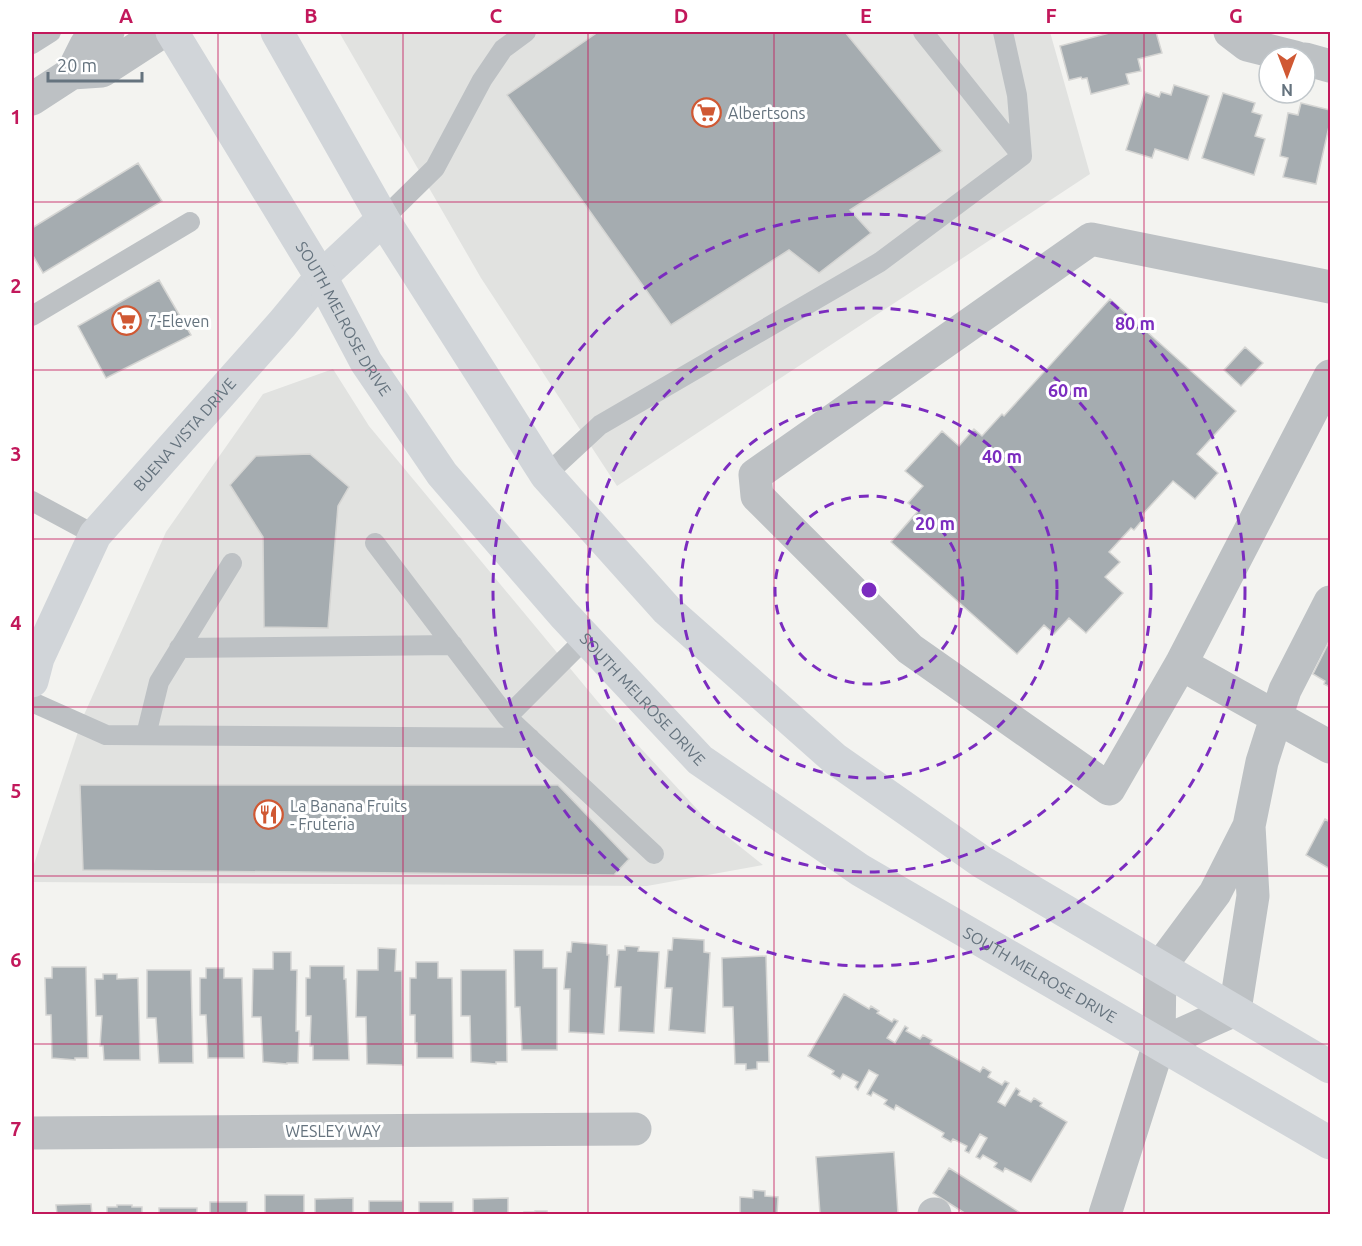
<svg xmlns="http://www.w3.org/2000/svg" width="1362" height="1246" font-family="Ubuntu,sans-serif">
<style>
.built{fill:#e1e2e0}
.building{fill:#a5acb0;stroke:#d5d5d3;stroke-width:1.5}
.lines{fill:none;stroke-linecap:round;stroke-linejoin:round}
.lane{stroke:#bdc1c4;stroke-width:20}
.street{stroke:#bdc1c4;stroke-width:33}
.secondary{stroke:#d1d5d9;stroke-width:33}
.primary{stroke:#d1d5d9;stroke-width:33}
.grid{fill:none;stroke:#c2185b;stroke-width:1.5;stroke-opacity:0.55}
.ring{fill:none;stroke:#7b2cbf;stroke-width:3;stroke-dasharray:10 8}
.labels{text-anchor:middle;stroke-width:6;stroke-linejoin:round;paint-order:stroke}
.poi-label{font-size:16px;fill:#65737e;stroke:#fff;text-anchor:start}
.street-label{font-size:16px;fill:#65737e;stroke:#fff}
.centre{fill:#7b2cbf;stroke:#fff;stroke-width:3}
.ring-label{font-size:18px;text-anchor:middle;font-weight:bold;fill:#7b2cbf;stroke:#fff;stroke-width:6;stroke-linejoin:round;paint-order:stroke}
.neatline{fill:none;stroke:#c2185b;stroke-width:2}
.grid-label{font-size:20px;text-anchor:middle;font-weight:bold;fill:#c2185b}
</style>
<rect width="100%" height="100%" fill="#f3f3f0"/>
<path class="built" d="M 339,32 L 1050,32 L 1090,174 L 617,486 L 481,278 Z
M 333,369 L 369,426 L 598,702 L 708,821 L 763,865 L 647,886 L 32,882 L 32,870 L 83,717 L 166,532 L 263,394 Z"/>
<path class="building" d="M 598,32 L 845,32 L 942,151 L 850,210 L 871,233 L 819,273 L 789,250 L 671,325 L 507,95 Z
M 1113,32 L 1156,32 L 1162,53 L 1138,59 L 1141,71 L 1126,74 L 1129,84 L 1091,94 L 1087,78 L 1082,79 L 1081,77 L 1069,80 L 1060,46 Z
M 1174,85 L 1209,96 L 1188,160 L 1155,149 L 1152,158 L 1126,150 L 1145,92 L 1159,97 L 1161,92 L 1171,95 Z
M 1223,93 L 1255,103 L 1252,112 L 1262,115 L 1255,136 L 1265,139 L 1254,175 L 1202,158 Z
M 1301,103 L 1330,110 L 1330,122 L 1316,184 L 1283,177 L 1288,158 L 1280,156 L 1288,113 L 1298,115 Z
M 138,163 L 162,201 L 43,273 L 32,254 L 32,228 Z
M 159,280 L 191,335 L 106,378 L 78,326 Z
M 1110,299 L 1236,411 L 1197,454 L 1218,473 L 1195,499 L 1173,481 L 1141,516 L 1144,518 L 1134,530 L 1131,528 L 1109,552 L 1120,562 L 1105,577 L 1123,593 L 1086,633 L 1069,618 L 1054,634 L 1044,625 L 1017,654 L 891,542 L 918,511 L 908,503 L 923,486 L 905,471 L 942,431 L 959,446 L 974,429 L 982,436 L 1002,414 L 1004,416 Z
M 1245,347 L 1263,363 L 1241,386 L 1224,370 Z
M 310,454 L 349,487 L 338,506 L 328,628 L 264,627 L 263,537 L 230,485 L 256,456 Z
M 1330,640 L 1330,687 L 1324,684 L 1325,681 L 1313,674 Z
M 80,785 L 558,785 L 629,859 L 614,875 L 83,870 Z
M 1325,819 L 1330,822 L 1330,869 L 1306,855 Z
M 673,938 L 704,940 L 704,952 L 710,953 L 705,1033 L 669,1030 L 672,988 L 665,988 L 668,950 L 672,950 Z
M 572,942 L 607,945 L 607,955 L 609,955 L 604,1034 L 569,1032 L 570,989 L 564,989 L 567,952 L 571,952 Z
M 625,946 L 639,947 L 638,951 L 659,952 L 654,1033 L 619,1031 L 621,987 L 615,987 L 618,950 L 625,950 Z
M 378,948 L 396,949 L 395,971 L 402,971 L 403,1065 L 367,1064 L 366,1017 L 356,1017 L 357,970 L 378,970 Z
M 514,950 L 543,950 L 543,968 L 557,968 L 557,1050 L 522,1050 L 520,1007 L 515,1007 Z
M 273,952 L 291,952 L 291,970 L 297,970 L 296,1031 L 299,1031 L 298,1063 L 287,1063 L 287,1064 L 263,1062 L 261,1017 L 252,1017 L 253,969 L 273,969 Z
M 766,956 L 769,1062 L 757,1062 L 757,1069 L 746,1070 L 746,1064 L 735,1064 L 733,1007 L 723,1007 L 722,958 Z
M 416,962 L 438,962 L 438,978 L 452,978 L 453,1058 L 417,1058 L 417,1043 L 415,1043 L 415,1015 L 410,1015 L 410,978 L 416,978 Z
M 310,966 L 344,966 L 344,979 L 346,979 L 349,1060 L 313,1060 L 313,1046 L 310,1046 L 311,1016 L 306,1016 L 306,978 L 310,978 Z
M 52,967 L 86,967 L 88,1058 L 75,1058 L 75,1060 L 52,1058 L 51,1015 L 46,1015 L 45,978 L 52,978 Z
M 206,968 L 224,968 L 224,978 L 242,978 L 244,1058 L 208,1058 L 206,1015 L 200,1015 L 200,978 L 206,978 Z
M 147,970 L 191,970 L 193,1063 L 159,1063 L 156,1018 L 147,1018 Z
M 461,970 L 506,970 L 507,1062 L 496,1062 L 496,1064 L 471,1062 L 470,1016 L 461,1016 Z
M 103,974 L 117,974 L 117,979 L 138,978 L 140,1060 L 104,1060 L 103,1046 L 100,1046 L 102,1016 L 96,1016 L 95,979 L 103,979 Z
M 844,994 L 869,1009 L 871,1006 L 879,1011 L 877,1013 L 892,1022 L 894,1019 L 898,1021 L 887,1038 L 895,1043 L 905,1026 L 908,1028 L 906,1031 L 920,1039 L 923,1035 L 932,1040 L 930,1044 L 980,1072 L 983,1067 L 991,1072 L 988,1077 L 1002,1085 L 1005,1081 L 1009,1083 L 998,1102 L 1005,1106 L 1016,1088 L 1020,1091 L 1018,1095 L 1031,1102 L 1034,1098 L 1042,1103 L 1040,1106 L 1067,1122 L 1031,1182 L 1005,1168 L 1003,1172 L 994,1167 L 997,1163 L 983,1155 L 980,1159 L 976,1157 L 987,1138 L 980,1134 L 969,1153 L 965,1151 L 967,1146 L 953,1139 L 951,1142 L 942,1137 L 944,1133 L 896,1105 L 894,1110 L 884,1104 L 887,1100 L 873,1092 L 871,1096 L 867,1094 L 878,1075 L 869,1070 L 858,1090 L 855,1087 L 858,1082 L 843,1074 L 840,1079 L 832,1074 L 834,1071 L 808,1056 Z
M 894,1152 L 898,1214 L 820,1214 L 816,1157 Z
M 949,1168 L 1022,1214 L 966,1214 L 933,1193 Z
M 753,1190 L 765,1191 L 765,1196 L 778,1197 L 777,1214 L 740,1213 L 740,1197 L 753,1198 Z
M 265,1195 L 304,1195 L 304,1214 L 265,1214 Z
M 353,1198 L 353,1214 L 315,1214 L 315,1199 Z
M 508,1198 L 508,1214 L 473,1214 L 473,1199 Z
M 369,1201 L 403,1201 L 403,1214 L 369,1214 Z
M 210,1202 L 247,1202 L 247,1214 L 210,1214 Z
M 419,1202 L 453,1202 L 453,1214 L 419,1214 Z
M 91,1204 L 92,1214 L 57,1214 L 56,1205 Z
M 117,1205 L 132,1205 L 132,1207 L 142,1207 L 142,1214 L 107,1214 L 107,1207 L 117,1207 Z
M 159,1208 L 197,1208 L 197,1214 L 159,1214 Z
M 535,1211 L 547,1211 L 547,1213 L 558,1214 L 524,1214 L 524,1212 L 535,1212 Z"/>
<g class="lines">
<path class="lane" d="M 923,32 L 1022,156
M 32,44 L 51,32
M 383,219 L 435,168 L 482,80 L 503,49 L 526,32
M 32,316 L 190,222
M 546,475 L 600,425 L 880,262 L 1022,156 L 1017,95 L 1003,32
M 32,501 L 95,535
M 375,543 L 507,717
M 586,638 L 507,717 L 654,854
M 179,648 L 453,645
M 32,702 L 106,735 L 530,738
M 146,735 L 159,682 L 232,563"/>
<path class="street" d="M 1230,32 L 1247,45 L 1295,57
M 1305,59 L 1330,66
M 72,73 L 86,45 L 108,32
M 32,99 L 72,73 L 102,71 L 162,32
M 1330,287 L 1091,239 L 755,475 L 757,496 L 910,649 L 1109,789 L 1181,664 L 1330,376
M 1181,664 L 1330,747
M 1249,826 L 1253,896 L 1235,1010 L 1159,1044 L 1160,967 L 1215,893 L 1249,826 L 1262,762 L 1285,690 L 1330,602
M 32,1133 L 635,1129
M 934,1214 L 935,1214
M 1105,1214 L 1159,1044"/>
<path class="secondary" id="s1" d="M 32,681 L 38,658 L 95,535 L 282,324 L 321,277 L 383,219"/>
<g class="primary">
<path id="s2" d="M 172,32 L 321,277 L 366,362 L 442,474 L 564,615 L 700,760 L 860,870 L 1330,1143"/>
<path d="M 277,32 L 383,219 L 546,475 L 667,610 L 835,759 L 982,862 L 1330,1067"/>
</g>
</g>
<path class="grid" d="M 218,32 L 218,1214M 403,32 L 403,1214M 588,32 L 588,1214M 774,32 L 774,1214M 959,32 L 959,1214M 1144,32 L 1144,1214M 32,202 L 1330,202M 32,370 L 1330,370M 32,539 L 1330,539M 32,707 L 1330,707M 32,876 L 1330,876M 32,1044 L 1330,1044"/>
<g class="ring">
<circle cx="869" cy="590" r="94"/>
<circle cx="869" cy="590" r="188"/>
<circle cx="869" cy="590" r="282"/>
<circle cx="869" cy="590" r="376"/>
</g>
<defs>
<symbol id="supermarket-ring" viewBox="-11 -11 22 22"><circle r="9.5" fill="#fff" stroke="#d05833" stroke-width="1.5"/><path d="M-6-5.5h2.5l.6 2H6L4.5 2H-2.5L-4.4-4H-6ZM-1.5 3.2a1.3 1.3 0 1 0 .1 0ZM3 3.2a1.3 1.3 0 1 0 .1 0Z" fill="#d05833"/></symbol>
<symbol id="restaurant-ring" viewBox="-11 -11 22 22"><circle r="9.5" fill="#fff" stroke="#d05833" stroke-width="1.5"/><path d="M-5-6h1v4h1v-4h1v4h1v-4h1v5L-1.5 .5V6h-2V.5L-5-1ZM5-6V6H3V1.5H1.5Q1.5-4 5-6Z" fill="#d05833"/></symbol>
</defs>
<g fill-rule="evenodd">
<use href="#supermarket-ring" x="690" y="96" width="33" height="33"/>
<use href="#supermarket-ring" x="110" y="304" width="33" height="33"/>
<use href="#restaurant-ring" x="252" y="798" width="33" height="33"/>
</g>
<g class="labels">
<g class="poi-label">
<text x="728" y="119">Albertsons</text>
<text x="148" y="327">7-Eleven</text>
<text x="290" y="812">La Banana Fruits<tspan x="290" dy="18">- Fruteria</tspan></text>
</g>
<g class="street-label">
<text dy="6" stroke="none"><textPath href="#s2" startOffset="334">SOUTH MELROSE DRIVE</textPath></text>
<text dy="6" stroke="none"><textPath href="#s1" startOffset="294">BUENA VISTA DRIVE</textPath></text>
<text dy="6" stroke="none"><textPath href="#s2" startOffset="820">SOUTH MELROSE DRIVE</textPath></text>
<text dy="6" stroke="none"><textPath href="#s2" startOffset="1306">SOUTH MELROSE DRIVE</textPath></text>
<text x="333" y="1137">WESLEY WAY</text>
</g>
</g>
<circle cx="869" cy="590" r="9" class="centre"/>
<g class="ring-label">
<text x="1135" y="330">80 m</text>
<text x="1068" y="397">60 m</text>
<text x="1002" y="463">40 m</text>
<text x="935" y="530">20 m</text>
</g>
<rect width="1362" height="1246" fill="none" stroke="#ffffff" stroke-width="66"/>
<g transform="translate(1287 75) rotate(180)"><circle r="28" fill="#ffffff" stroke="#c1c7cb" stroke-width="1.5"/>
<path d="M0-4.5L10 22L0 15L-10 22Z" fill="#d05833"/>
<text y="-9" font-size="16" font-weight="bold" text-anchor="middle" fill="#65737e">N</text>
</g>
<path d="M48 72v9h94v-9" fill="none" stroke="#65737e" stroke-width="3"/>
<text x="57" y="72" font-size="18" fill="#65737e" stroke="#ffffff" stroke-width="4.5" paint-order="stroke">20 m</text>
<rect x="33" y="33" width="1296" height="1180" class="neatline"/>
<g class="grid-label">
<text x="126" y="23">A</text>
<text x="311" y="23">B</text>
<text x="496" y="23">C</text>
<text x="681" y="23">D</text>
<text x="866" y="23">E</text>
<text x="1051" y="23">F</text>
<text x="1236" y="23">G</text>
<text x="16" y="124">1</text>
<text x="16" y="293">2</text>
<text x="16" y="461">3</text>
<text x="16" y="630">4</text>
<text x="16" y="798">5</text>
<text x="16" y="967">6</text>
<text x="16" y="1136">7</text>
</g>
</svg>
